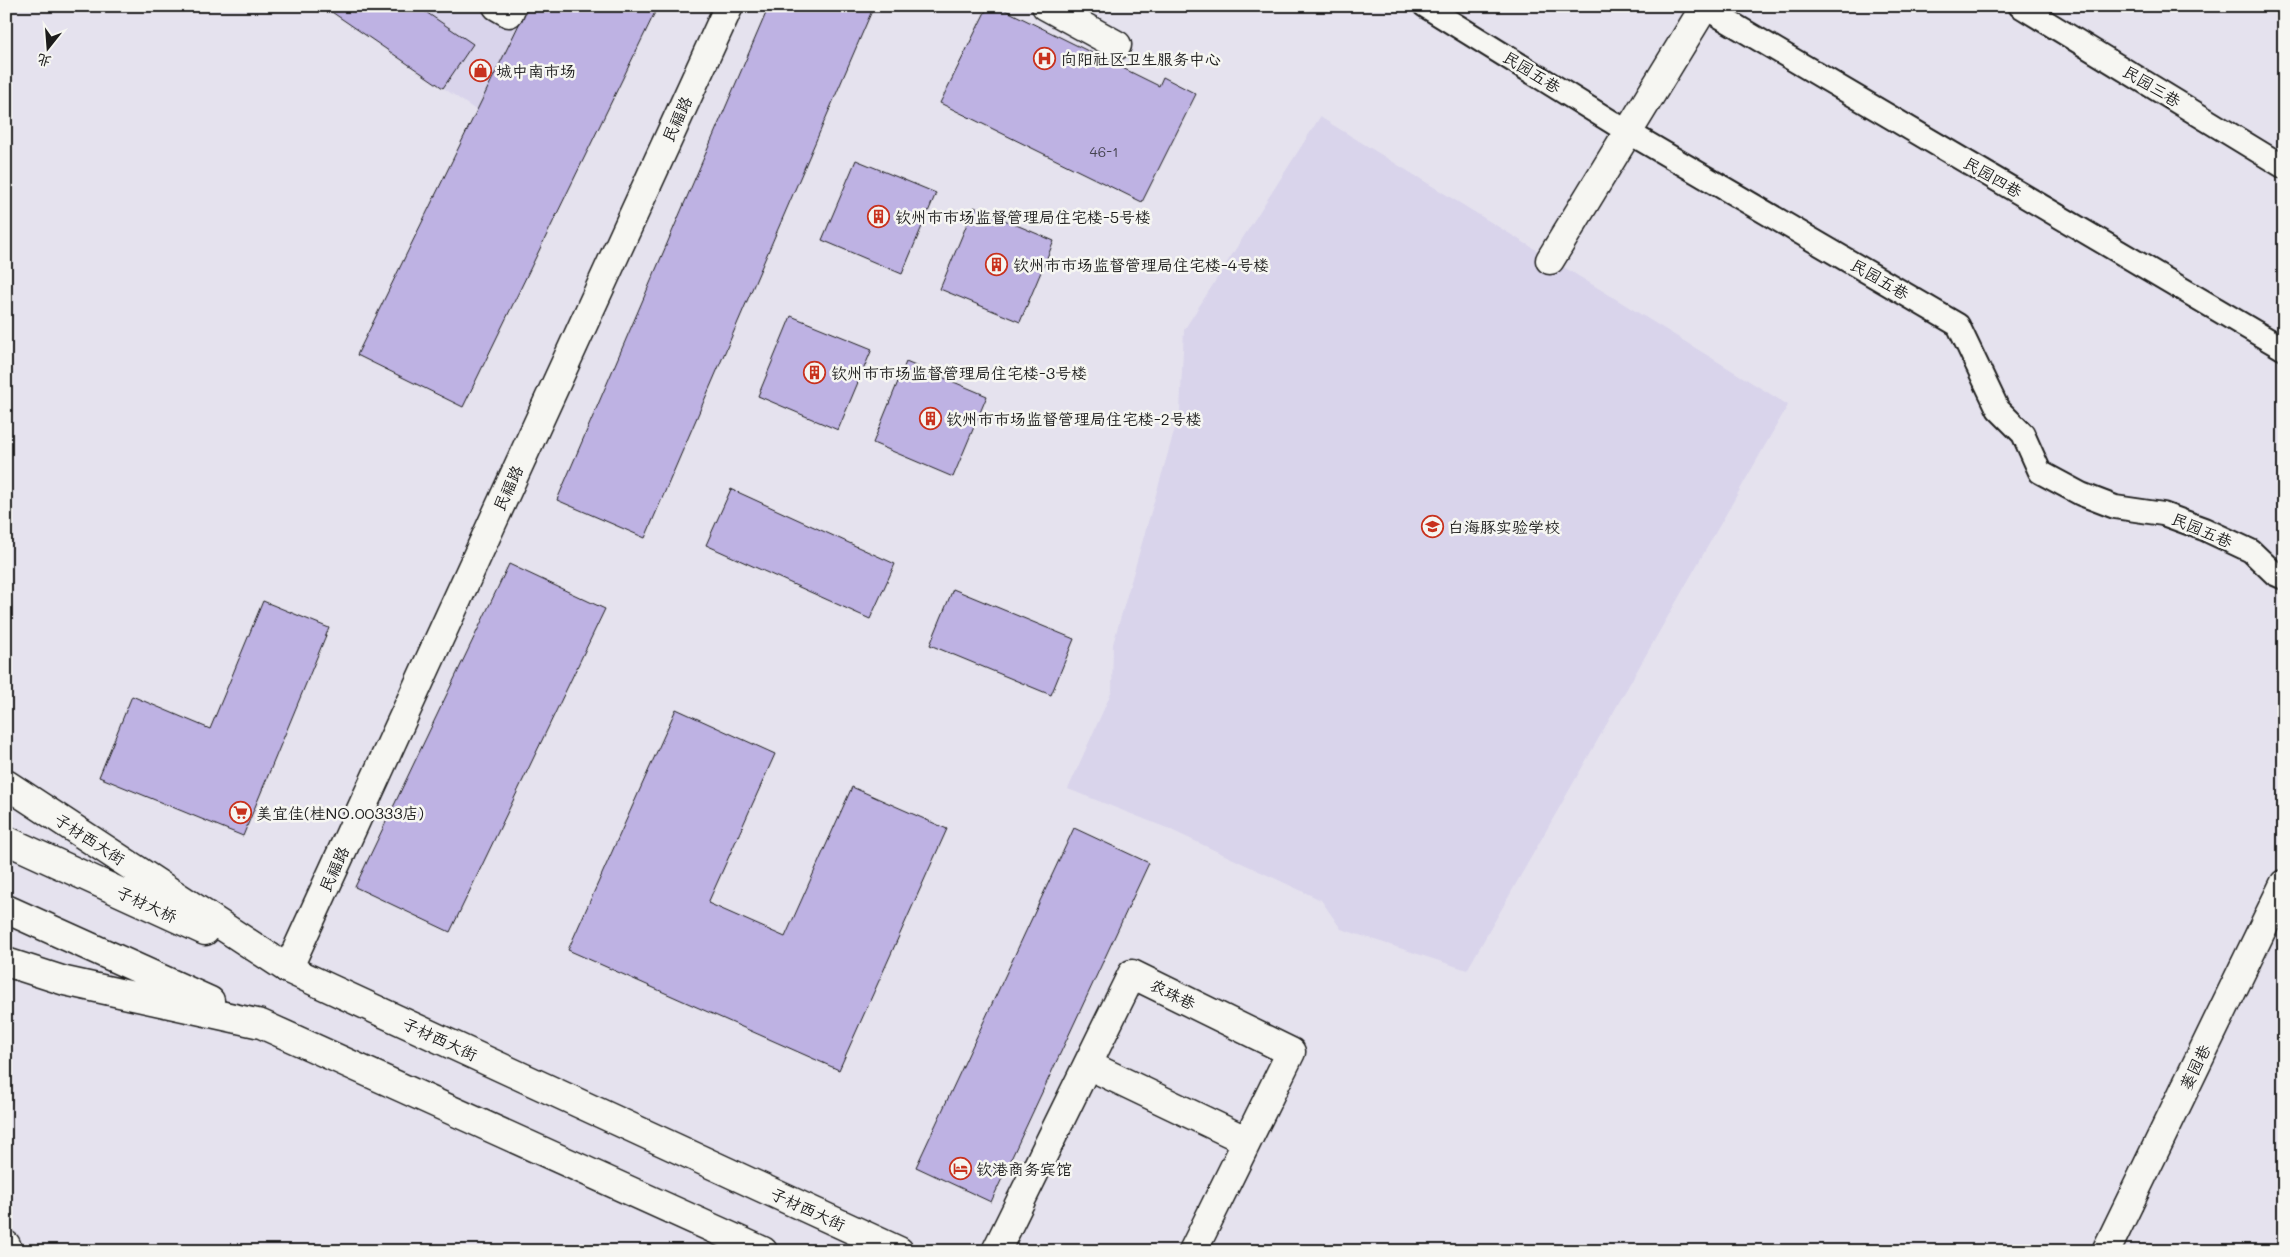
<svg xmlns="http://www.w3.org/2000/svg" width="2290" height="1257" font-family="Mali,'LXGW WenKai TC',sans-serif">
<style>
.built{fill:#d9d4eb}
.building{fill:#beb2e3;stroke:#1c1c1c}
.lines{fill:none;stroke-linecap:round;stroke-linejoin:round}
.service-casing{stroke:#1c1c1c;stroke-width:26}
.minor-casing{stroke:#1c1c1c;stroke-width:31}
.secondary-casing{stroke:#1c1c1c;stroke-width:31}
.service{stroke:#f6f6f2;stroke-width:22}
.minor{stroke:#f6f6f2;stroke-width:28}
.secondary{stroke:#f6f6f2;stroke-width:28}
.labels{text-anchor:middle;stroke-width:5;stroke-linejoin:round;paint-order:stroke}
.number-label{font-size:14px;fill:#44424e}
.poi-label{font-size:16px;fill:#1c1c1c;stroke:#f6f6f2;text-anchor:start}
.street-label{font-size:16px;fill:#1c1c1c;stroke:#f6f6f2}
</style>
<rect width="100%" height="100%" fill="#e5e2ee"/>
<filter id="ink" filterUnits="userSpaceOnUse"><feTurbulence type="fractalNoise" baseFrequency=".02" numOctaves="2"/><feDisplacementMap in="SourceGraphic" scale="10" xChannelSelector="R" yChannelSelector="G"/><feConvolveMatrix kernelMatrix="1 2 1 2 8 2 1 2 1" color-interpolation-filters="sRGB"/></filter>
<g filter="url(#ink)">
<path class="built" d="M 323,6 L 570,6 L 514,136 Z
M 1320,117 L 1788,405 L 1467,970 L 1341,929 L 1321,900 L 1167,828 L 1068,789 L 1112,691 L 1113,644 L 1180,411 L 1184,330 Z"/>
<path class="building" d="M 323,6 L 417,6 L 473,44 L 443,88 Z
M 528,6 L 658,6 L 463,407 L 357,355 Z
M 769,6 L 874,6 L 645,538 L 557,500 Z
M 988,6 L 997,6 L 1159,86 L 1163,77 L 1196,94 L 1142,202 L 940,103 Z
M 856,160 L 936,193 L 902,274 L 822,240 Z
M 974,207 L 1054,241 L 1020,322 L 940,289 Z
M 791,316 L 872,349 L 838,430 L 758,396 Z
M 906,362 L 987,396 L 953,477 L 873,443 Z
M 731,489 L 895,564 L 870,619 L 706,545 Z
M 509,564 L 605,609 L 450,932 L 355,887 Z
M 953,589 L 1074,639 L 1051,695 L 930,645 Z
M 263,601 L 329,628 L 243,836 L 99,777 L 132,696 L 210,729 Z
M 676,709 L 775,754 L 708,903 L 785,937 L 852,787 L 947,829 L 839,1070 L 568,950 Z
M 1074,828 L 1149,863 L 991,1202 L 916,1167 Z"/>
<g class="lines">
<defs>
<path id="service" d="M 1425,6 L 1628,132 L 1958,325 L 1998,409 L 2023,434 L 2040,472 L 2081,494 L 2115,507 L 2163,514 L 2204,529 L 2251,551 L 2275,574 L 2284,578
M 1702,6 L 2284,349
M 2020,6 L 2284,167"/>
<path id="minor" d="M 497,6 L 509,13 L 512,6
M 1046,6 L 1117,45
M 1550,260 L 1705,6
M 288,969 L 729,6
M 1088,1065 L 1247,1141
M 6,1245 L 8,1251
M 996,1251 L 1132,974 L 1291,1052 L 1193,1251
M 2106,1251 L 2284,884"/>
<path id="secondary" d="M 6,784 L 288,969 L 899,1251
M 6,840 L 205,931
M 6,909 L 210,1001
M 6,962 L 65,981 L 261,1024 L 763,1251"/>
</defs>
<use href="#service" class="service-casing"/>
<use href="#minor" class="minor-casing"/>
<use href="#secondary" class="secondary-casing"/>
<use href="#service" class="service"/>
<use href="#minor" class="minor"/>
<use href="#secondary" class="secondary"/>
</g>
</g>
<defs>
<symbol id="hospital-ring" viewBox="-11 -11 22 22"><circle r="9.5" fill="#f6f6f2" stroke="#c8321e" stroke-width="1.5"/><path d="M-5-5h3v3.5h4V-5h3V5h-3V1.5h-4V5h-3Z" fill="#c8321e"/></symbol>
<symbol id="shop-ring" viewBox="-11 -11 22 22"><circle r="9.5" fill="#f6f6f2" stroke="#c8321e" stroke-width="1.5"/><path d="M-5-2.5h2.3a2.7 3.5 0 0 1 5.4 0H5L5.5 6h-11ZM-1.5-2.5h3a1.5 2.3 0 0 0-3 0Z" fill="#c8321e"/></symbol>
<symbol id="building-ring" viewBox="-11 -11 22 22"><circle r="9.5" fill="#f6f6f2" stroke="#c8321e" stroke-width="1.5"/><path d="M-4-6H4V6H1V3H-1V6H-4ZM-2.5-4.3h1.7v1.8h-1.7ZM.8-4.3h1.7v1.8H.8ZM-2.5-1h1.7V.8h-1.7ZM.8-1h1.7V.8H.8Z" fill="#c8321e"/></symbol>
<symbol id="school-ring" viewBox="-11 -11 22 22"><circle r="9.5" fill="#f6f6f2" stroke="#c8321e" stroke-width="1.5"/><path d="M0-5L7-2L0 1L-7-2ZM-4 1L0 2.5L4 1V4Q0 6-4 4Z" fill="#c8321e"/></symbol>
<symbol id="supermarket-ring" viewBox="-11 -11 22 22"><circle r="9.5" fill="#f6f6f2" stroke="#c8321e" stroke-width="1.5"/><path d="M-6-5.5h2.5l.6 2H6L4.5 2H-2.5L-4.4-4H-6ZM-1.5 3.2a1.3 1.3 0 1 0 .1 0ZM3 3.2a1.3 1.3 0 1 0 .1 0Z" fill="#c8321e"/></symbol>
<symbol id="hotel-ring" viewBox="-11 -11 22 22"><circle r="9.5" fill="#f6f6f2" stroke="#c8321e" stroke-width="1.5"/><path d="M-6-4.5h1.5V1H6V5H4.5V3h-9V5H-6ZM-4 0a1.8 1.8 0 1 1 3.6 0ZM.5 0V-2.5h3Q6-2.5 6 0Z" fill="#c8321e"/></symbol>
</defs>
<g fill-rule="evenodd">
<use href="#hospital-ring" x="1032" y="46" width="25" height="25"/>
<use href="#shop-ring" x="468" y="58" width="25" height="25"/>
<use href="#building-ring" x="866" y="204" width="25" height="25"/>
<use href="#building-ring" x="984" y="252" width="25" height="25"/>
<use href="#building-ring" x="802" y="360" width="25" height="25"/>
<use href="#building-ring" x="918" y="406" width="25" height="25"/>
<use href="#school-ring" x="1420" y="514" width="25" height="25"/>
<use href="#supermarket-ring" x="228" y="800" width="25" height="25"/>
<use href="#hotel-ring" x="948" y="1156" width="25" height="25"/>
</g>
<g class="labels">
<g class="number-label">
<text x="1104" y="157">46-1</text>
</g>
<g class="poi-label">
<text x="1061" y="65">向阳社区卫生服务中心</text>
<text x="496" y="77">城中南市场</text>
<text x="895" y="223">钦州市市场监督管理局住宅楼-5号楼</text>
<text x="1013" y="271">钦州市市场监督管理局住宅楼-4号楼</text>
<text x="831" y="379">钦州市市场监督管理局住宅楼-3号楼</text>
<text x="946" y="425">钦州市市场监督管理局住宅楼-2号楼</text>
<text x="1448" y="533">白海豚实验学校</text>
<text x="256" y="819">美宜佳(桂NO.00333店)</text>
<text x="976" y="1175">钦港商务宾馆</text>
</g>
<g class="street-label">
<text transform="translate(1532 72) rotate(32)" y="6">民园五巷</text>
<text transform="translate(2152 86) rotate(31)" y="6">民园三巷</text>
<text transform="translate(677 119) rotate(-65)" y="6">民福路</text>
<text transform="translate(1993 177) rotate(30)" y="6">民园四巷</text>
<text transform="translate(1880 279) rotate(30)" y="6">民园五巷</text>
<text transform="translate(508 488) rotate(-65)" y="6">民福路</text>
<text transform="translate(2202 530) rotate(23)" y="6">民园五巷</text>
<text transform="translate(90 839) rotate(33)" y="6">子材西大街</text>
<text transform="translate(334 869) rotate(-65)" y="6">民福路</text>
<text transform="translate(147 904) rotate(25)" y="6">子材大桥</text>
<text transform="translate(1173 994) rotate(26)" y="6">农珠巷</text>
<text transform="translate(440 1039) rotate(25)" y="6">子材西大街</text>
<text transform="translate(2195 1067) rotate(-64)" y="6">蒌园巷</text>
<text transform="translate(808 1209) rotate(25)" y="6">子材西大街</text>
</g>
</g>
<rect width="2290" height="1257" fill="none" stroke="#f6f6f2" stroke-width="25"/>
<rect x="12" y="12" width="2265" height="1232" fill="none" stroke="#1c1c1c" stroke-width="2" filter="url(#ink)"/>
<g transform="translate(48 48) rotate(197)" stroke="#f6f6f2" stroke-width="4" paint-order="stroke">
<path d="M0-4L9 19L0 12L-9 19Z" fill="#1c1c1c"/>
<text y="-8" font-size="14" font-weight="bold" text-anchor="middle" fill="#1c1c1c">北</text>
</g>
</svg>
